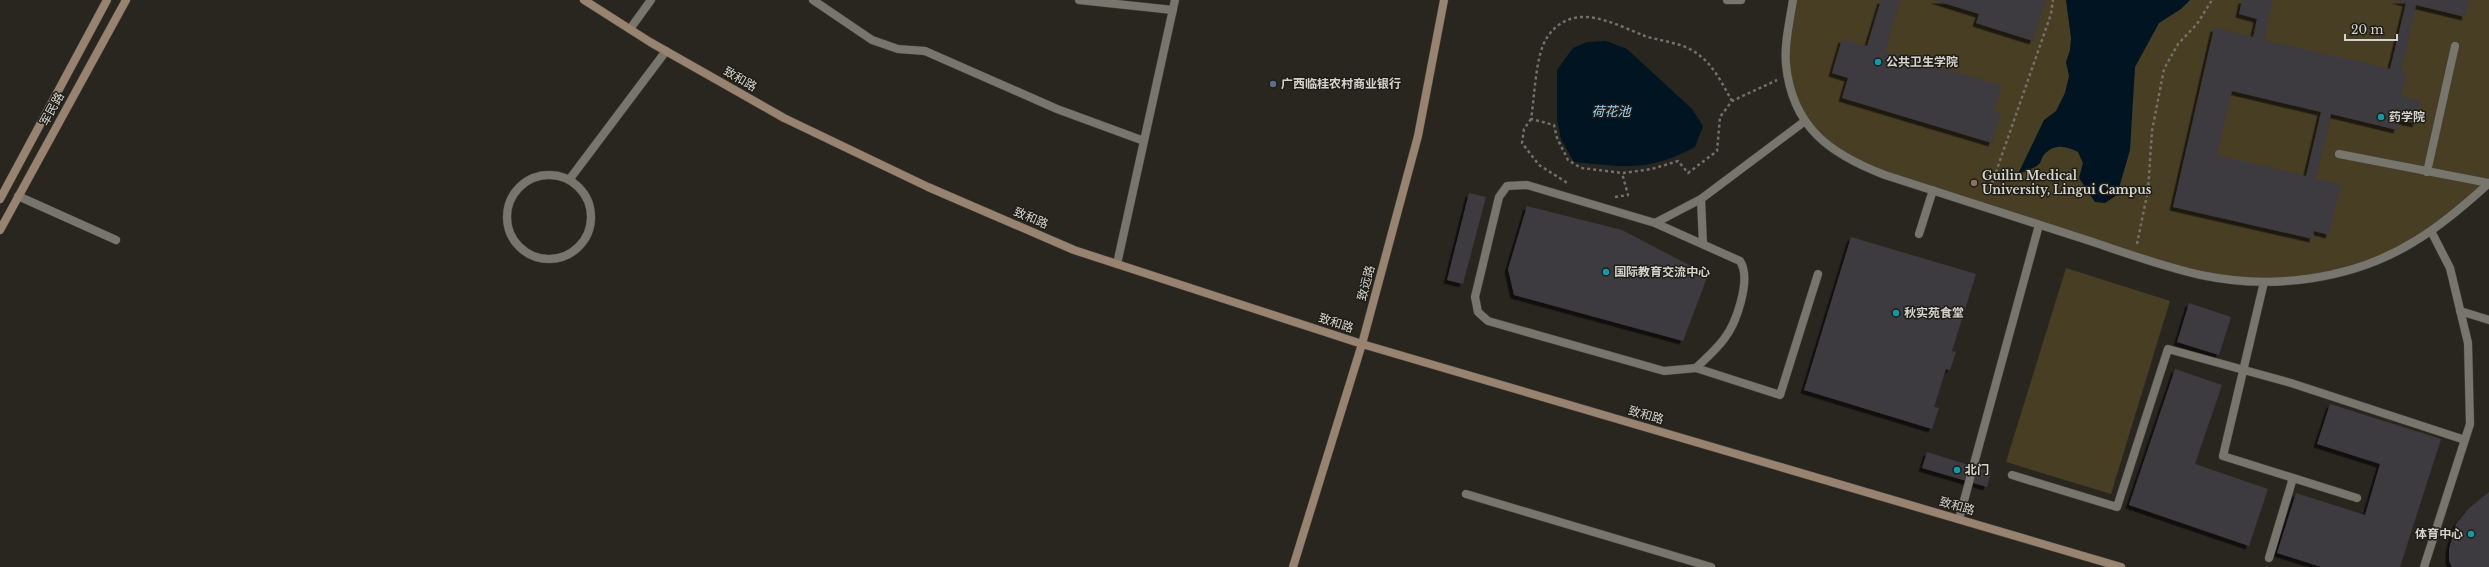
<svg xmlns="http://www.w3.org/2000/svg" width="2489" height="567" font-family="'Libre Baskerville','Noto Sans SC',serif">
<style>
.green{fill:#483e23}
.water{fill:#001422}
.building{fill:#3d3a41;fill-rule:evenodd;filter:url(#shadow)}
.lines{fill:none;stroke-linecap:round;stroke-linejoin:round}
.lane-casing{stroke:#44423c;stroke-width:9}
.street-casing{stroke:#44423c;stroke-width:9}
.secondary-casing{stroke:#44423c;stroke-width:9}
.path{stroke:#73706b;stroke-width:2.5;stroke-dasharray:3 3;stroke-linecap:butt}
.lane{stroke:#78756d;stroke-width:8}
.street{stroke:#78756d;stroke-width:8}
.secondary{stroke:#988270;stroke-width:8}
.culture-dot{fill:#0f9aa8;stroke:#1f1d16;stroke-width:1.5}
.service-dot{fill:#5c6f8a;stroke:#1f1d16;stroke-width:1.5}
.education-dot{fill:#8d6e63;stroke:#1f1d16;stroke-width:1.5}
.labels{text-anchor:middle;stroke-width:3;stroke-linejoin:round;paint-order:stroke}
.poi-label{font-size:12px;font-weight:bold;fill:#d4d3ce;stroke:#1f1d16;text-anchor:start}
.street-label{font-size:12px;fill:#d4d3ce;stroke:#1f1d16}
.water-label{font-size:13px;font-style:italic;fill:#97d2fa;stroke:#1f1d16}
</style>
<defs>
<filter id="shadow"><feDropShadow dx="-3.5" dy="3.5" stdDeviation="0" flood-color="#0009"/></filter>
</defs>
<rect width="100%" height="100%" fill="#292620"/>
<path class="green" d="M 1793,0 L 2489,0 L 2489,183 L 2451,216 L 2373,261 L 2287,281 L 2201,275 L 1863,167 L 1809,129 L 1791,88 L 1788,38 Z
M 2066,268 L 2170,301 L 2111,494 L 2006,462 Z"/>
<path class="water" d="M 2066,0 L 2190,0 L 2181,9 L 2159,23 L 2135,67 L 2130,150 L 2117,195 L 2105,203 L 2095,202 L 2079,178 L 2083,163 L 2078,152 C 2065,146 2054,143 2043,156 C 2042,158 2041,162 2039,164 C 2034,169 2024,171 2018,174 L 2044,120 L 2056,111 L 2065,93 L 2069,76 L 2066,62 L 2070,50 L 2071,38 Z
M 1606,41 L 1627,49 L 1692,109 L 1703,126 L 1695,147 C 1648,172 1625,167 1574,162 L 1561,139 L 1557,120 L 1557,70 L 1573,48 L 1587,42 Z"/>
<path class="building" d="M 1881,0 L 1900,0 L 1885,51 L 2002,86 L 1994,111 L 2001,114 L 1992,143 L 1842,98 L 1848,78 L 1832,73 L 1842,39 L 1867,46 Z
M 1934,0 L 2046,0 L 2033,41 L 1976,23 L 1979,14 Z
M 2242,0 L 2273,0 L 2264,40 L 2390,69 L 2406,3 L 2395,0 L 2469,0 L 2465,17 L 2416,5 L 2401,72 L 2407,73 L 2401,96 L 2421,100 L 2416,124 L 2399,120 L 2397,130 L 2331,114 L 2316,179 L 2341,184 L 2329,235 L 2314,231 L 2313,239 L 2173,207 L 2214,28 L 2253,37 L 2257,19 L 2239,14 ZM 2232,91 L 2321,112 L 2306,176 L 2217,155 Z
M 1469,193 L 1486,197 L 1463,284 L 1447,280 Z
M 1527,206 L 1622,230 L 1708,275 L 1683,341 L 1514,295 L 1508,269 Z
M 1851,237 L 1976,274 L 1952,351 L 1956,352 L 1950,370 L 1946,369 L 1934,407 L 1939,408 L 1932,429 L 1804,390 Z
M 2189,303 L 2231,317 L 2219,355 L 2177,342 Z
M 2175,369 L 2222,385 L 2195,464 L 2268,489 L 2249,546 L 2129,505 Z
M 2330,404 L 2441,439 L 2400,567 L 2321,567 L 2277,553 L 2296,493 L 2365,515 L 2380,464 L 2317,444 Z
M 1927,452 L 1991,472 L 1987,487 L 1922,468 Z
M 2489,492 L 2489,567 L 2452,567 L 2449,561 L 2449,549 L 2456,524 L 2468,509 Z"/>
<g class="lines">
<defs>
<path id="lane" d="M 813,0 L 872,40 L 898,49 L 925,51 L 1057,109 L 1144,141
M 1079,0 L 1173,10
M 1727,0 L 1741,0
M 630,29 L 651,0
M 2339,154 L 2489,183
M 2427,172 L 2455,46
M507 217a42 42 0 1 1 84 0a42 42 0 1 1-84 0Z
M 569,180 L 666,51
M 18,196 L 116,240
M 1701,199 L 1703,244
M 1655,223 L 1740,261 C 1752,279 1736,324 1724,339 C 1716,350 1705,359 1696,368 L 1664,371 L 1488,321 L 1478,312 L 1475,297 L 1499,197 L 1507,186 L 1527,185 L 1655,223 L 1701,199 L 1805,121
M 1919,234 L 1933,190
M 1117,264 L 1175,0
M 2264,282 L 2223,456 L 2357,498
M 2460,311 L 2489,320
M 1696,368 L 1780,395 L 1818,274
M 2012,475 L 2117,507 L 2168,349 L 2291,383 L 2465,440
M 1466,494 L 1711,567
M 2269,558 L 2293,478
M 2424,567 L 2470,424 L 2468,343 L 2450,268 L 2431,231"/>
<path id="street" d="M 1793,0 C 1790,20 1784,44 1786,64 C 1792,127 1830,154 1885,175 C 1953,197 2021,219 2090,241 C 2126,253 2164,267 2201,275 C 2272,290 2353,280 2415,241 C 2442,225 2466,204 2489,183
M 1959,519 L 2039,225"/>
<path id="secondary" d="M 584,0 L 650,42 L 784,118 L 928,187 L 1074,250 L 1362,344 L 2121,567
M 0,199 L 107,0
M 0,230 L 126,0
M 1293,567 L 1362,344 L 1418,136 L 1444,0"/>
</defs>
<use href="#lane" class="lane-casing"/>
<use href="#street" class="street-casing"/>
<use href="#secondary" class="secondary-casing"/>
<path class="path" d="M 1732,101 C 1723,85 1714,66 1699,55 C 1683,42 1663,42 1645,36 C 1614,24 1574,0 1548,36 C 1535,54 1535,96 1531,119 L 1554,125 L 1557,138 L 1568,160 L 1581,168 L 1623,173 L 1652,169 L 1678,161 L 1688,173 L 1717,151 L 1720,117 L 1732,101 L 1777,80
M 1531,119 L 1524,129 L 1522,143 L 1539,165 L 1569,184
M 1988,195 L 2051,14 L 2053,0
M 1615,197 L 1628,195 L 1622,173
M 2137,244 L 2148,190 L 2152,131 L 2164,69 L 2178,44 L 2197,24 L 2212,0"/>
<use href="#lane" class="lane"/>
<use href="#street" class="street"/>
<use href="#secondary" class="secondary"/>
</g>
<g class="culture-dot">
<circle cx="1878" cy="62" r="4"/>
<circle cx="2381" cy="117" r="4"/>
<circle cx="1606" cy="272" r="4"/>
<circle cx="1896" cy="313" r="4"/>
<circle cx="1957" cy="470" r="4"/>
<circle cx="2471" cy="534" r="4"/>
</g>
<circle class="service-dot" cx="1273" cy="84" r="4"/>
<circle class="education-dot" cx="1974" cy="183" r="4"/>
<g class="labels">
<g class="poi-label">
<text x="1886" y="66">公共卫生学院</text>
<text x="1281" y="88">广西临桂农村商业银行</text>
<text x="2389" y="121">药学院</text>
<text x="1982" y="180">Guilin Medical<tspan x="1982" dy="14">University, Lingui Campus</tspan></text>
<text x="1614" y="276">国际教育交流中心</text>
<text x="1904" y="317">秋实苑食堂</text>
<text x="1965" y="474">北门</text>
<text x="2463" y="538" text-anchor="end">体育中心</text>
</g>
<g class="street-label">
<text transform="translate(740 79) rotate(30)" y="4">致和路</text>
<text transform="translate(52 109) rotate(-61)" y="4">军民路</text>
<text transform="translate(1031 218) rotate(23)" y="4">致和路</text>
<text transform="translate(1366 283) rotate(-75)" y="4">致远路</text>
<text transform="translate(1336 323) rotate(18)" y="4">致和路</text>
<text transform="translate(1646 415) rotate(16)" y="4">致和路</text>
<text transform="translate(1957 506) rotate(16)" y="4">致和路</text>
</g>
<g class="water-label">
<text x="1611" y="116">荷花池</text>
</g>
</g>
<path d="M2345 34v6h52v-6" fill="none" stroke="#d4d3ce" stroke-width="2"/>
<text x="2351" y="34" font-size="12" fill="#d4d3ce" stroke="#1f1d16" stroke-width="3" paint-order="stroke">20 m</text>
</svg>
